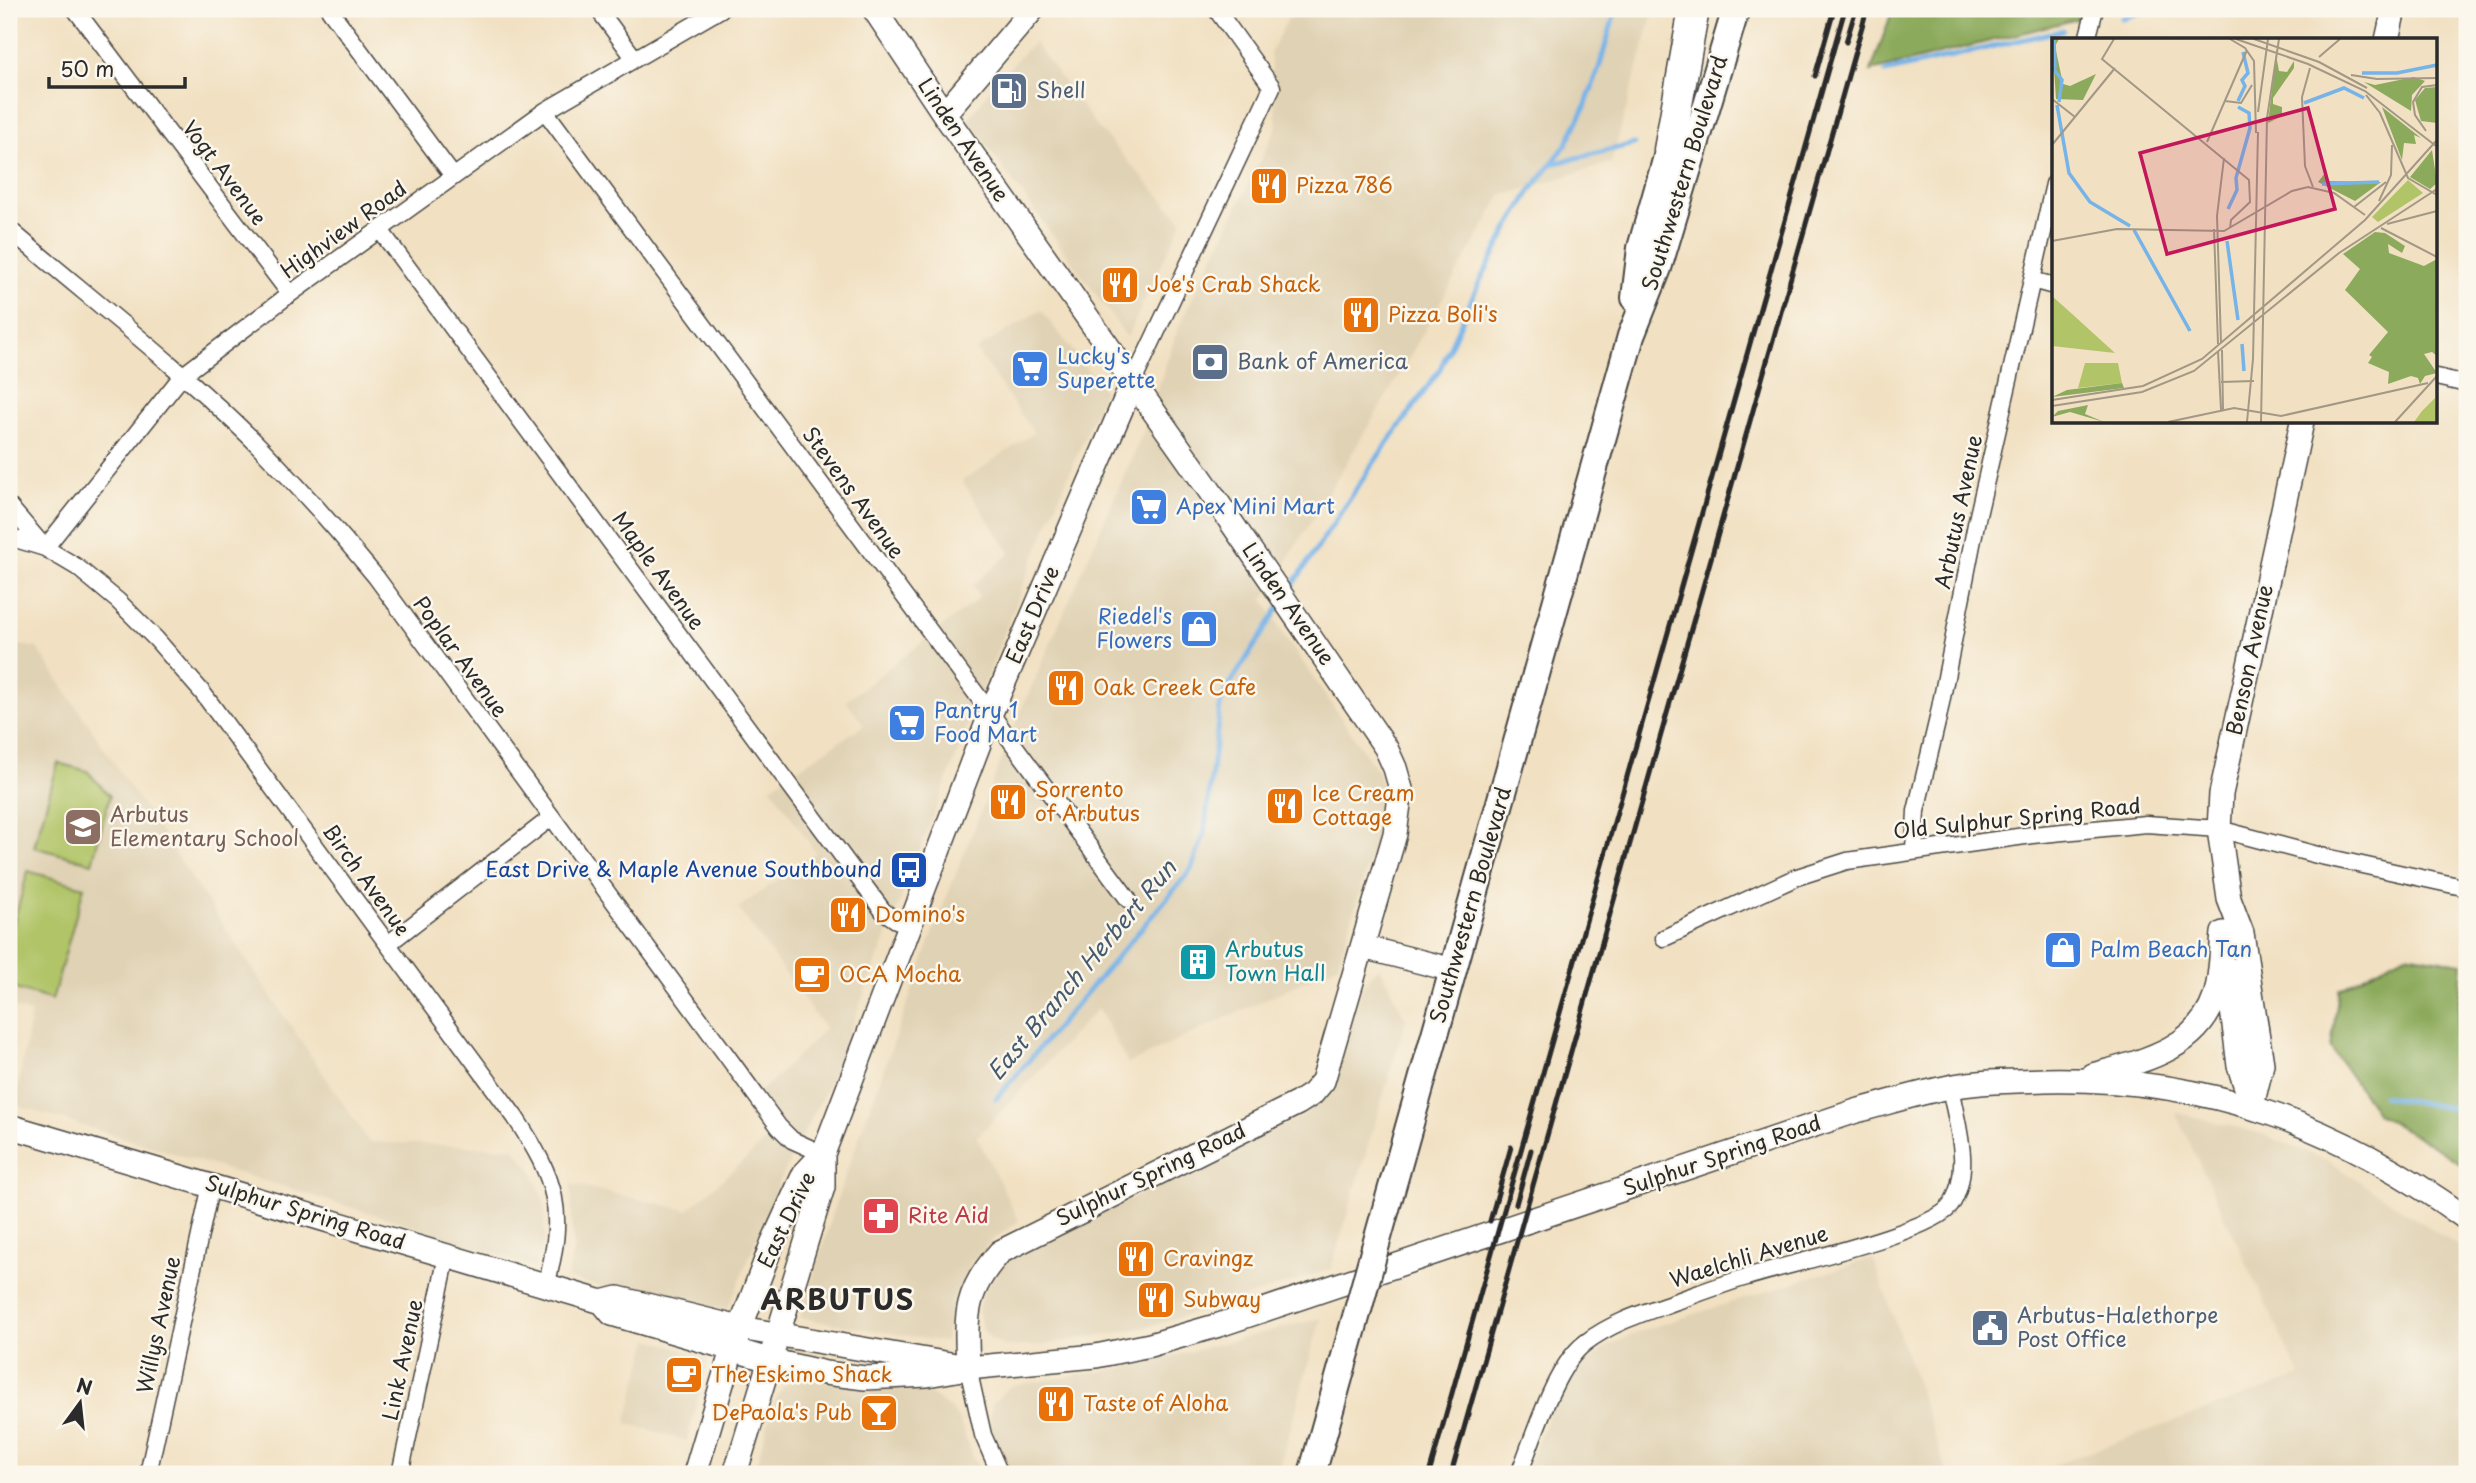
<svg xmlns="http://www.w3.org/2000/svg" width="2476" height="1483" font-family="'Playpen Sans',sans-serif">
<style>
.built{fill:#e0d2b4}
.green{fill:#b1c467;stroke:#6e7849;stroke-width:2}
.forest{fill:#8caa5c;stroke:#5c6a44;stroke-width:2}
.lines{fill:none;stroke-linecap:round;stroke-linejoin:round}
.stream{stroke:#76b3e8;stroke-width:5}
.street-casing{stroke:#494642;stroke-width:19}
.secondary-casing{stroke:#494642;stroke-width:26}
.primary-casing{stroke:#494642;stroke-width:30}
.highway-casing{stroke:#494642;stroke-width:33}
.street{stroke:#fff;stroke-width:16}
.secondary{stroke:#fff;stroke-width:23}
.primary{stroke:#fff;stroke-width:26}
.highway{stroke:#fff;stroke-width:30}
.rail{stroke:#2b2b2b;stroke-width:5}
.primary-bridge-casing{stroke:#494642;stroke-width:30;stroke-linecap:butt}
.primary-bridge{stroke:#fff;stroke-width:26}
.labels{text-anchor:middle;stroke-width:5;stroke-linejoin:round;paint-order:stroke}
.service-label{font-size:21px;fill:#4e5e75;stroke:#fbf7ec;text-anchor:start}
.street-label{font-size:21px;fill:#2b2b2b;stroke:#fbf7ec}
.food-label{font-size:21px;fill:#c56008;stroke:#fbf7ec;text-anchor:start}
.shop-label{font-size:21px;fill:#366cbe;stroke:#fbf7ec;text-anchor:start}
.education-label{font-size:21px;fill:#785e54;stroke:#fbf7ec;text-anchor:start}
.transit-label{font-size:21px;fill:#164399;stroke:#fbf7ec;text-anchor:end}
.culture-label{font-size:21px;fill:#0d838f;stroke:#fbf7ec;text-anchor:start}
.health-label{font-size:21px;fill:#be3a42;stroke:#fbf7ec;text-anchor:start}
.water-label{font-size:23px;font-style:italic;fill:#455b6d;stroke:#fbf7ec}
.district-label{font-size:28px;font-weight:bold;letter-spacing:2px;fill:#2b2b2b;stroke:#fbf7ec}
.inset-river{fill:none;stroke:#76b3e8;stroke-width:3.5}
.inset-road{fill:none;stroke:#a29885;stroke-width:2}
.view{fill:#c2185b;fill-opacity:0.15;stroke:#c2185b;stroke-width:3.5}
.inset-edge{fill:none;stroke:#2b2b2b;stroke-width:3.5}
</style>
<rect width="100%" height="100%" fill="#fbf7ec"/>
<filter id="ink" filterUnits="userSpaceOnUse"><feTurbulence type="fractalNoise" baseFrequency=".0143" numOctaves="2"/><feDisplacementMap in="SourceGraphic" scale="14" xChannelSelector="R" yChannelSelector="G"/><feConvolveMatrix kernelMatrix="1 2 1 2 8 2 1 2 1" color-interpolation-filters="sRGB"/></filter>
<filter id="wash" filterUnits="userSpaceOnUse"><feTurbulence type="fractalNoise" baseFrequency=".00686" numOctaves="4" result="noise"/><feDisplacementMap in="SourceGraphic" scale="28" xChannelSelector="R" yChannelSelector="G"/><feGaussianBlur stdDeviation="1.57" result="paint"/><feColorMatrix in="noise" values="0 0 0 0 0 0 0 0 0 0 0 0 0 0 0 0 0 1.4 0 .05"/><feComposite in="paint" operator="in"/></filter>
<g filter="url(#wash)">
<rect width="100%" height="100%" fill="#f1e0c1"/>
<path class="built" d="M 1293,9 L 1654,9 L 1611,163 L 1501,196 L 1398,377 L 1264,599 L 1282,632 L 1378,772 L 1387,802 L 1338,965 L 1128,1064 L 1098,1008 L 977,1137 L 1019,1221 L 993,1240 L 971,1262 L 954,1297 L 945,1342 L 800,1318 L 845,1176 L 940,914 L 1023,706 L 1145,428 L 1178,328 L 1277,126 L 1270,53 Z
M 1034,42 L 1098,128 L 1182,221 L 1127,337 L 968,120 L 996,81 Z
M 1041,310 L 1104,391 L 1026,577 L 829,1084 L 779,1182 L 728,1310 L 631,1294 L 567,1279 L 573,1249 L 571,1184 L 688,1210 L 767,1140 L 744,1104 L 771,1082 L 825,1029 L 738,908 L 816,853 L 771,787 L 864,725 L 846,701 L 979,598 L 973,585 L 1010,553 L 962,481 L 1034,433 L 976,350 Z
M 9,643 L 37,648 L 369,1142 L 514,1148 L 533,1172 L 544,1202 L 545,1239 L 534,1268 L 419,1228 L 15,1105 L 31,1013 L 9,1007 Z
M 1380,967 L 1406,1020 L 1331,1269 L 1217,1307 L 1143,1328 L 1037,1346 L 1005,1346 L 992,1340 L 982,1329 L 978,1311 L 982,1293 L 1007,1259 L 1302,1116 L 1321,1101 L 1333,1083 L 1363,985 L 1373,972 Z
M 2175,1112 L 2259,1133 L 2327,1160 L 2467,1252 L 2467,1474 L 2029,1474 L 2300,1376 Z
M 1873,1258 L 1948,1474 L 1524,1474 L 1556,1397 L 1582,1366 L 1607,1346 L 1644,1330 Z
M 1321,1318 L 1278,1474 L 1009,1474 L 995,1445 L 990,1422 L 992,1404 L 1010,1386 L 1133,1366 Z
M 649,1339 L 709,1357 L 687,1441 L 626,1423 Z
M 810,1380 L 926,1392 L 951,1409 L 959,1420 L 979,1472 L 974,1474 L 753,1474 L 776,1397 L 784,1386 L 795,1381 Z"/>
<path class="green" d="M 58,763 L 87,771 L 110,796 L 92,863 L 34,847 Z
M 28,871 L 84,887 L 52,1000 L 9,987 L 9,940 Z"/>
<path class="forest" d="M 1893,9 L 2082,9 L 2078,19 L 1871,71 Z
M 2406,954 L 2462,963 L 2454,1068 L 2467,1071 L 2467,1169 L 2441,1150 L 2377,1114 L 2331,1048 L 2339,989 Z"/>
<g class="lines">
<path class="stream" d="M 2122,18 L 2153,9
M 1885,72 L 2063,30
M 1552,164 L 1634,144
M 1287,594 L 1372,465 L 1439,371 L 1481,279 L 1509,227 L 1531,190 L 1566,145 L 1585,107 L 1599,68 L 1616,9
M 2383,1096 L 2467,1111
M 996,1099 L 1191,870 L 1204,835 L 1220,707 L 1225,692 L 1280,606"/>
</g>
</g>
<g filter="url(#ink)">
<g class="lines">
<defs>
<path id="street" d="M 75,9 L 290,294
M 329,9 L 453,176
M 598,9 L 635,59
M 2087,40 L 2095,9
M 545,111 L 1128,899
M 9,229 C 92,300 182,369 259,446 C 300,488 339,532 376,577 L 779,1127 L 792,1140 L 823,1154
M 380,230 L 883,911 L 896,920 L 911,925
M 2032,280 L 2054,286
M 2436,377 L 2467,384
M 1132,384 L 1272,87 L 1216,9
M 9,506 L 45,548 L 182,376 L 290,294 L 545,111 L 721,9
M 9,537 L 45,548 L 77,567 L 118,601 L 156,639 L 202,692 L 515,1117 C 557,1181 566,1210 546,1286
M 1914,850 L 1916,811 L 1938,718 L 1976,524 L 2054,184
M 1664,938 L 1797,877 L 1847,861 L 2032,835 L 2146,824 L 2219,829 L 2321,856 L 2467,888
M 388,944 L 552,817
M 968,1368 L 983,1435 L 1000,1474
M 148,1474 L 211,1185
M 400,1474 L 447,1256
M 1519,1474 C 1534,1437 1554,1367 1585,1343 C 1612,1322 1646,1312 1677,1301 C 1700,1293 1723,1284 1747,1277 C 1784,1265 1934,1232 1951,1205 C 1973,1169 1957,1126 1950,1087"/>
<path id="secondary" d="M 874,9 L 944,114 L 1205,484 L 1386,748 L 1395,768 L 1401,789 L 1395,834 L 1323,1081 L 1312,1094 L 1298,1103 L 1000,1252 C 963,1293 966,1316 968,1368
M 2387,40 L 2394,9
M 944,114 L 1033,9
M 1363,947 L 1453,970
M 2227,968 L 2239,1066 L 2252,1106
M 2093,1075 C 2139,1062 2198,1050 2215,997 C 2221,977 2221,953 2223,933
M 2252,1106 L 2262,1064 L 2242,933 L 2229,899 L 2219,829 L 2221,794 L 2302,422
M 9,1126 L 602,1302 L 618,1298 L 740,1328 L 956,1365
M 602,1302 L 612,1314 L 769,1360 L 825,1373 L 865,1378 L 927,1375 L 968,1368 L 1096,1356 L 1150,1345 L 1219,1325 L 1856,1111 C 1887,1103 1918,1093 1949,1087 C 1980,1081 2014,1081 2045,1080 C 2208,1077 2336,1124 2467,1219
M 695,1474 L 732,1350 L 772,1244 L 804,1174 L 823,1154
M 735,1474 L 823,1187 L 823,1154 L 990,715 L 1132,384"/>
<path id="primary" d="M 1635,298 L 1641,248 L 1674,132
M 1375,1248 L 1631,336 L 1658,268 L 1736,9
M 1312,1474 L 1358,1310"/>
<path id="highway" d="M 1669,150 L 1694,9"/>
</defs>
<use href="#street" class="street-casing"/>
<use href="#secondary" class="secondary-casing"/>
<use href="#primary" class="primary-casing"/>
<use href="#highway" class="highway-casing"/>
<use href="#street" class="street"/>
<use href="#secondary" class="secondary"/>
<use href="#primary" class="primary"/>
<use href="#highway" class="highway"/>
<path class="rail" d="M 1846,42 L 1856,9
M 1815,76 L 1834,9
M 1516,1204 L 1531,1150
M 1490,1221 L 1511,1147
M 1429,1474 L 1845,9
M 1451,1474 L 1867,9"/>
<defs>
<path id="primary-bridge" d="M 1358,1310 L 1375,1248"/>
</defs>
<use href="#primary-bridge" class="primary-bridge-casing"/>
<use href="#primary-bridge" class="primary-bridge"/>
</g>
</g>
<defs>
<symbol id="fuel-square" viewBox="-11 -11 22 22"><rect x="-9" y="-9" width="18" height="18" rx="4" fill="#5c6f8a" stroke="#fbf7ec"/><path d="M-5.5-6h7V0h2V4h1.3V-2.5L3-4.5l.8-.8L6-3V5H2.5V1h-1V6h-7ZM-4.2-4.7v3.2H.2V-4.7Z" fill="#fff"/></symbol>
<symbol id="restaurant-square" viewBox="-11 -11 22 22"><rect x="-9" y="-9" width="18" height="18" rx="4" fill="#e8710a" stroke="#fbf7ec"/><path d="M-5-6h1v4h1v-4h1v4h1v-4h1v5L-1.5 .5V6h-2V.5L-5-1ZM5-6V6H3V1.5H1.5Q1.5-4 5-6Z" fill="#fff"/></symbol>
<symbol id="bank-square" viewBox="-11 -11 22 22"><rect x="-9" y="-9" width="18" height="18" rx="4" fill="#5c6f8a" stroke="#fbf7ec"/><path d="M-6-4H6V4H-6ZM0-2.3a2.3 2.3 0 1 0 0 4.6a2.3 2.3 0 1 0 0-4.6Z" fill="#fff"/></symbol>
<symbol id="supermarket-square" viewBox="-11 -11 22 22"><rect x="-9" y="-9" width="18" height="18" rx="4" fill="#3f7fe0" stroke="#fbf7ec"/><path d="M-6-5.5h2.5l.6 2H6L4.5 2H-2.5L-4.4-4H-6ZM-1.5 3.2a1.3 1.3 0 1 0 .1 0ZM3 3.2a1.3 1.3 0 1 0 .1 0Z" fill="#fff"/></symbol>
<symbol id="shop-square" viewBox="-11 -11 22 22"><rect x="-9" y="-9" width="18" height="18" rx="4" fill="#3f7fe0" stroke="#fbf7ec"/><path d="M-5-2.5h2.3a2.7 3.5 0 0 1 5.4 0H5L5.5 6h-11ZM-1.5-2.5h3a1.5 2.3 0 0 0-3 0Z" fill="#fff"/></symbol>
<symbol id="school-square" viewBox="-11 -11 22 22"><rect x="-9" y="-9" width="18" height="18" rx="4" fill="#8d6e63" stroke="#fbf7ec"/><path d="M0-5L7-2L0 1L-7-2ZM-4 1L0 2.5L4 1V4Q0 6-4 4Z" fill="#fff"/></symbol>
<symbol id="bus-square" viewBox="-11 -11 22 22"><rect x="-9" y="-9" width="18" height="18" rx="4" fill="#1a4fb4" stroke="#fbf7ec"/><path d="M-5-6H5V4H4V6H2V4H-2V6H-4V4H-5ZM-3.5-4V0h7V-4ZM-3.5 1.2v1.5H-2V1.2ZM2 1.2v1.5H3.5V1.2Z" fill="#fff"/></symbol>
<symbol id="building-square" viewBox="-11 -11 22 22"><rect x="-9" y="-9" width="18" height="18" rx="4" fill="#0f9aa8" stroke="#fbf7ec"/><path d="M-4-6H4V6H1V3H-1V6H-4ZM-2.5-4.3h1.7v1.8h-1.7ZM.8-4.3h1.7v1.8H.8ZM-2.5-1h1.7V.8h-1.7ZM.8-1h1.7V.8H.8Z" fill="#fff"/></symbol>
<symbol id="cafe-square" viewBox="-11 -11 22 22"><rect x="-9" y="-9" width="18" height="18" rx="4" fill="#e8710a" stroke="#fbf7ec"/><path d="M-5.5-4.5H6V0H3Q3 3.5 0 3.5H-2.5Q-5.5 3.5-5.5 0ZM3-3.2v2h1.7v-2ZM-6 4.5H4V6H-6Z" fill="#fff"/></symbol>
<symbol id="pharmacy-square" viewBox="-11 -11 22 22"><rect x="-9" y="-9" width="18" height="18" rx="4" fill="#e0444e" stroke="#fbf7ec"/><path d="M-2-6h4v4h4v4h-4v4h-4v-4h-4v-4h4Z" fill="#fff"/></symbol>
<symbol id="civic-square" viewBox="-11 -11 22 22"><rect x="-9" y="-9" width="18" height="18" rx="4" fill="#5c6f8a" stroke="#fbf7ec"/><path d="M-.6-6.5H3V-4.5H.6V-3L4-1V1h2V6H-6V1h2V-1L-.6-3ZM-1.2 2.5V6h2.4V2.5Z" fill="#fff"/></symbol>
<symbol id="bar-square" viewBox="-11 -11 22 22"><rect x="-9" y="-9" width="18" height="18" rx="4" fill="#e8710a" stroke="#fbf7ec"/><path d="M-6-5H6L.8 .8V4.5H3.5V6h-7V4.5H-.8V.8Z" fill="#fff"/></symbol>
</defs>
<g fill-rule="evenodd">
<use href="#fuel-square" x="987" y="69" width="44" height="44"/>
<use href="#restaurant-square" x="1247" y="164" width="44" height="44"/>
<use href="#restaurant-square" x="1098" y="263" width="44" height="44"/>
<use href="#restaurant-square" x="1339" y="293" width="44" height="44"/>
<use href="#bank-square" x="1188" y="340" width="44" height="44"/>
<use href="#supermarket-square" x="1008" y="347" width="44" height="44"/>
<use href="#supermarket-square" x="1127" y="485" width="44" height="44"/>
<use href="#shop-square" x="1177" y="607" width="44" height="44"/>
<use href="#restaurant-square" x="1044" y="666" width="44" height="44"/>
<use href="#supermarket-square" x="885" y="701" width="44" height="44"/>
<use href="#restaurant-square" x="986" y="780" width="44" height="44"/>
<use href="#restaurant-square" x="1263" y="784" width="44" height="44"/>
<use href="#school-square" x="61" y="805" width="44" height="44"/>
<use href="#bus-square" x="887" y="848" width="44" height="44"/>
<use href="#restaurant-square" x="826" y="893" width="44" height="44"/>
<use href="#shop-square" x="2041" y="928" width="44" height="44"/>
<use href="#building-square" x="1176" y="940" width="44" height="44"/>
<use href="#cafe-square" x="790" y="953" width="44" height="44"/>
<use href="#pharmacy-square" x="859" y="1194" width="44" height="44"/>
<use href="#restaurant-square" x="1114" y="1237" width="44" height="44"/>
<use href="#restaurant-square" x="1134" y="1278" width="44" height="44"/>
<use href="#civic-square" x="1968" y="1306" width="44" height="44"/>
<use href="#cafe-square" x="662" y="1353" width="44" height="44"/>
<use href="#restaurant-square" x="1034" y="1382" width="44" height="44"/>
<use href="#bar-square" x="857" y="1391" width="44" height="44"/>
</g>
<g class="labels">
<g class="service-label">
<text x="1036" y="98">Shell</text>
<text x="1237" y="369">Bank of America</text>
<text x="2017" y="1323">Arbutus-Halethorpe<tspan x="2017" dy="24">Post Office</tspan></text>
</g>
<g class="street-label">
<text transform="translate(963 140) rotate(56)" y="7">Linden Avenue</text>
<text transform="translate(224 173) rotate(53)" y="7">Vogt Avenue</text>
<text transform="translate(1685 173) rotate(-73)" y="7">Southwestern Boulevard</text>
<text transform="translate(344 230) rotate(-36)" y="7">Highview Road</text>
<text transform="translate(853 493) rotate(54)" y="7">Stevens Avenue</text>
<text transform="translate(1959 512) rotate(-78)" y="7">Arbutus Avenue</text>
<text transform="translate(658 571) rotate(54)" y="7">Maple Avenue</text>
<text transform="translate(1288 604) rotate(55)" y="7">Linden Avenue</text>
<text transform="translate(1033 615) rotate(-67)" y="7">East Drive</text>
<text transform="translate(460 657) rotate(54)" y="7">Poplar Avenue</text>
<text transform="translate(2250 660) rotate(-78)" y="7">Benson Avenue</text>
<text transform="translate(2017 819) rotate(-6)" y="7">Old Sulphur Spring Road</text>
<text transform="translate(366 880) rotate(54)" y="7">Birch Avenue</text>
<text transform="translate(1471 905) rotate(-74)" y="7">Southwestern Boulevard</text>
<text transform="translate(1722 1156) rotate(-19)" y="7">Sulphur Spring Road</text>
<text transform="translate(1151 1175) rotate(-26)" y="7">Sulphur Spring Road</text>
<text transform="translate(305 1213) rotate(17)" y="7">Sulphur Spring Road</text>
<text transform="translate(787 1220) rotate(-64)" y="7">East Drive</text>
<text transform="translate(1749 1257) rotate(-17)" y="7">Waelchli Avenue</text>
<text transform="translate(159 1325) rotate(-78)" y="7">Willys Avenue</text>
<text transform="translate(403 1360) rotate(-78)" y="7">Link Avenue</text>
</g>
<g class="food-label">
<text x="1296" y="193">Pizza 786</text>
<text x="1147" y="292">Joe's Crab Shack</text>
<text x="1388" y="322">Pizza Boli's</text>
<text x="1093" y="695">Oak Creek Cafe</text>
<text x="1035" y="797">Sorrento<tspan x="1035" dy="24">of Arbutus</tspan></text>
<text x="1312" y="801">Ice Cream<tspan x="1312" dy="24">Cottage</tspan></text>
<text x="875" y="922">Domino's</text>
<text x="839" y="982">OCA Mocha</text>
<text x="1163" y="1266">Cravingz</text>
<text x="1183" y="1307">Subway</text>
<text x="711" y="1382">The Eskimo Shack</text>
<text x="1083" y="1411">Taste of Aloha</text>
<text x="852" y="1420" text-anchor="end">DePaola's Pub</text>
</g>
<g class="shop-label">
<text x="1057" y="364">Lucky's<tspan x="1057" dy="24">Superette</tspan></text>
<text x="1176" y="514">Apex Mini Mart</text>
<text x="1172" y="624" text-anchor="end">Riedel's<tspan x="1172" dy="24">Flowers</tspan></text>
<text x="934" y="718">Pantry 1<tspan x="934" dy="24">Food Mart</tspan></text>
<text x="2090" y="957">Palm Beach Tan</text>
</g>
<g class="education-label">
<text x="110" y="822">Arbutus<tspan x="110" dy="24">Elementary School</tspan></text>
</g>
<g class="transit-label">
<text x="882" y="877">East Drive &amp; Maple Avenue Southbound</text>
</g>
<g class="culture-label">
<text x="1225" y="957">Arbutus<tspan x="1225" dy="24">Town Hall</tspan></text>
</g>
<g class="health-label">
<text x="908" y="1223">Rite Aid</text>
</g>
<g class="water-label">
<text transform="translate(1082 970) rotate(-50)" y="8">East Branch Herbert Run</text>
</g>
<g class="district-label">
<text x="838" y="1310">ARBUTUS</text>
</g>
</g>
<g transform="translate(2052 38)">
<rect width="385" height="385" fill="#f1e0c1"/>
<path d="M 356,142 L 371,155 L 326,184 L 320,179 ZM 0,258 L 19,275 L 63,315 L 0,308 ZM 33,325 L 66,325 L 70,345 L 26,350 ZM 383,360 L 385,384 L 362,384 L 370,373 Z" fill="#b1c467"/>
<path d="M 0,1 L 7,1 L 3,8 L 11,46 L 18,48 L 44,36 L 31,62 L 4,61 ZM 224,17 L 227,33 L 235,34 L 242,23 L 242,30 L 221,60 L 221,66 L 230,69 L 230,78 L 216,85 ZM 362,39 L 373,43 L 360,57 L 359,73 L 312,44 L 323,47 ZM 385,49 L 385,85 L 369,83 L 363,62 L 373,50 ZM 330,69 L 369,100 L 362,97 L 364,106 L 352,105 L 350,122 ZM 380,112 L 385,145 L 378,151 L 358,139 ZM 273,135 L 275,143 L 329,144 L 303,163 L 266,144 ZM 323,194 L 333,195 L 353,208 L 350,215 L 336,206 L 337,215 L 372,228 L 385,221 L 385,318 L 380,314 L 372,316 L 385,335 L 373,338 L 368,346 L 366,340 L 359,338 L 336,346 L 337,334 L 316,325 L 320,319 L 317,317 L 336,294 L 293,252 L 308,231 L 291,216 ZM 70,345 L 72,350 L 0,359 L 15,352 ZM 36,367 L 33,376 L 52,384 L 18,374 L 0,379 L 6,373 Z" fill="#8caa5c"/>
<path class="inset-river" d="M 2,1 L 3,30M 0,29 L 10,42 L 7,64M 310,35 L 345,35 L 385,27M 186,63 L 193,48 L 190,42 L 196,35 L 191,14M 252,65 L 292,50 L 312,60M 5,67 L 17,135 L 38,164 L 78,188M 270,146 L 327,144M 176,171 L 185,152 L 184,140 L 198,90 L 197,75 L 186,69M 82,192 L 138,293M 175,203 L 186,282M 190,306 L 192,333"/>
<path class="inset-road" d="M 62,1 L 50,21 L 197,142 L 198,164 L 179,182 L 178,190M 178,1 L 193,10 L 202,23 L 204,95M 184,1 L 256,26 L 313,53 L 384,108M 202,1 L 267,24 L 315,50M 267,19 L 288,1M 258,30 L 250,59 L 253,128 L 261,149M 299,37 L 325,41 L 385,40M 314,57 L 328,75 L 356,140 L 385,157M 0,61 L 23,79M 173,63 L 189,65 L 200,47M 206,74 L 216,1M 374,93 L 363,77 L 361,64 L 370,49 L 385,47M 155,104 L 195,12M 0,107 L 63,30M 327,163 L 339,137 L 340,107M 302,169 L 334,144M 335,186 L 385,173M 329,190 L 385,219M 162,191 L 166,306M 0,203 L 65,191 L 172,193 L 240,153 L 256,149 L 282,155 L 313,177M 169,305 L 165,178 L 172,120M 170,312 L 171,373M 166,313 L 169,372M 169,344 L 202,343M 0,362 L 91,348 L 150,321 L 313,182 L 385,102M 0,368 L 90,354 L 142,333 L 287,215 L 385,151M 116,384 L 182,370 L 229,378 L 376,345M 195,384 L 201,321 L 206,94M 209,384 L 215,80 L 227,1M 343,384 L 385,338"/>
<path class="view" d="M 256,70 L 283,171 L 115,216 L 88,115 Z"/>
<rect width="385" height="385" class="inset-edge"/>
</g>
<rect width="2476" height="1483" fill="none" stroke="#fbf7ec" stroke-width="35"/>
<g transform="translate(80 1403) rotate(15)" stroke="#fbf7ec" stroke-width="5" paint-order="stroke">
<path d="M0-5L12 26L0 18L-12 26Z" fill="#2b2b2b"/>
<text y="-10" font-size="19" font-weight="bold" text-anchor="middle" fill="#2b2b2b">N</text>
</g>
<path d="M49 77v10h136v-10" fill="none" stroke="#2b2b2b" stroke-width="3.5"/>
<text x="60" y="77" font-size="21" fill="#2b2b2b" stroke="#fbf7ec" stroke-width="5" paint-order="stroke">50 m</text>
</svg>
